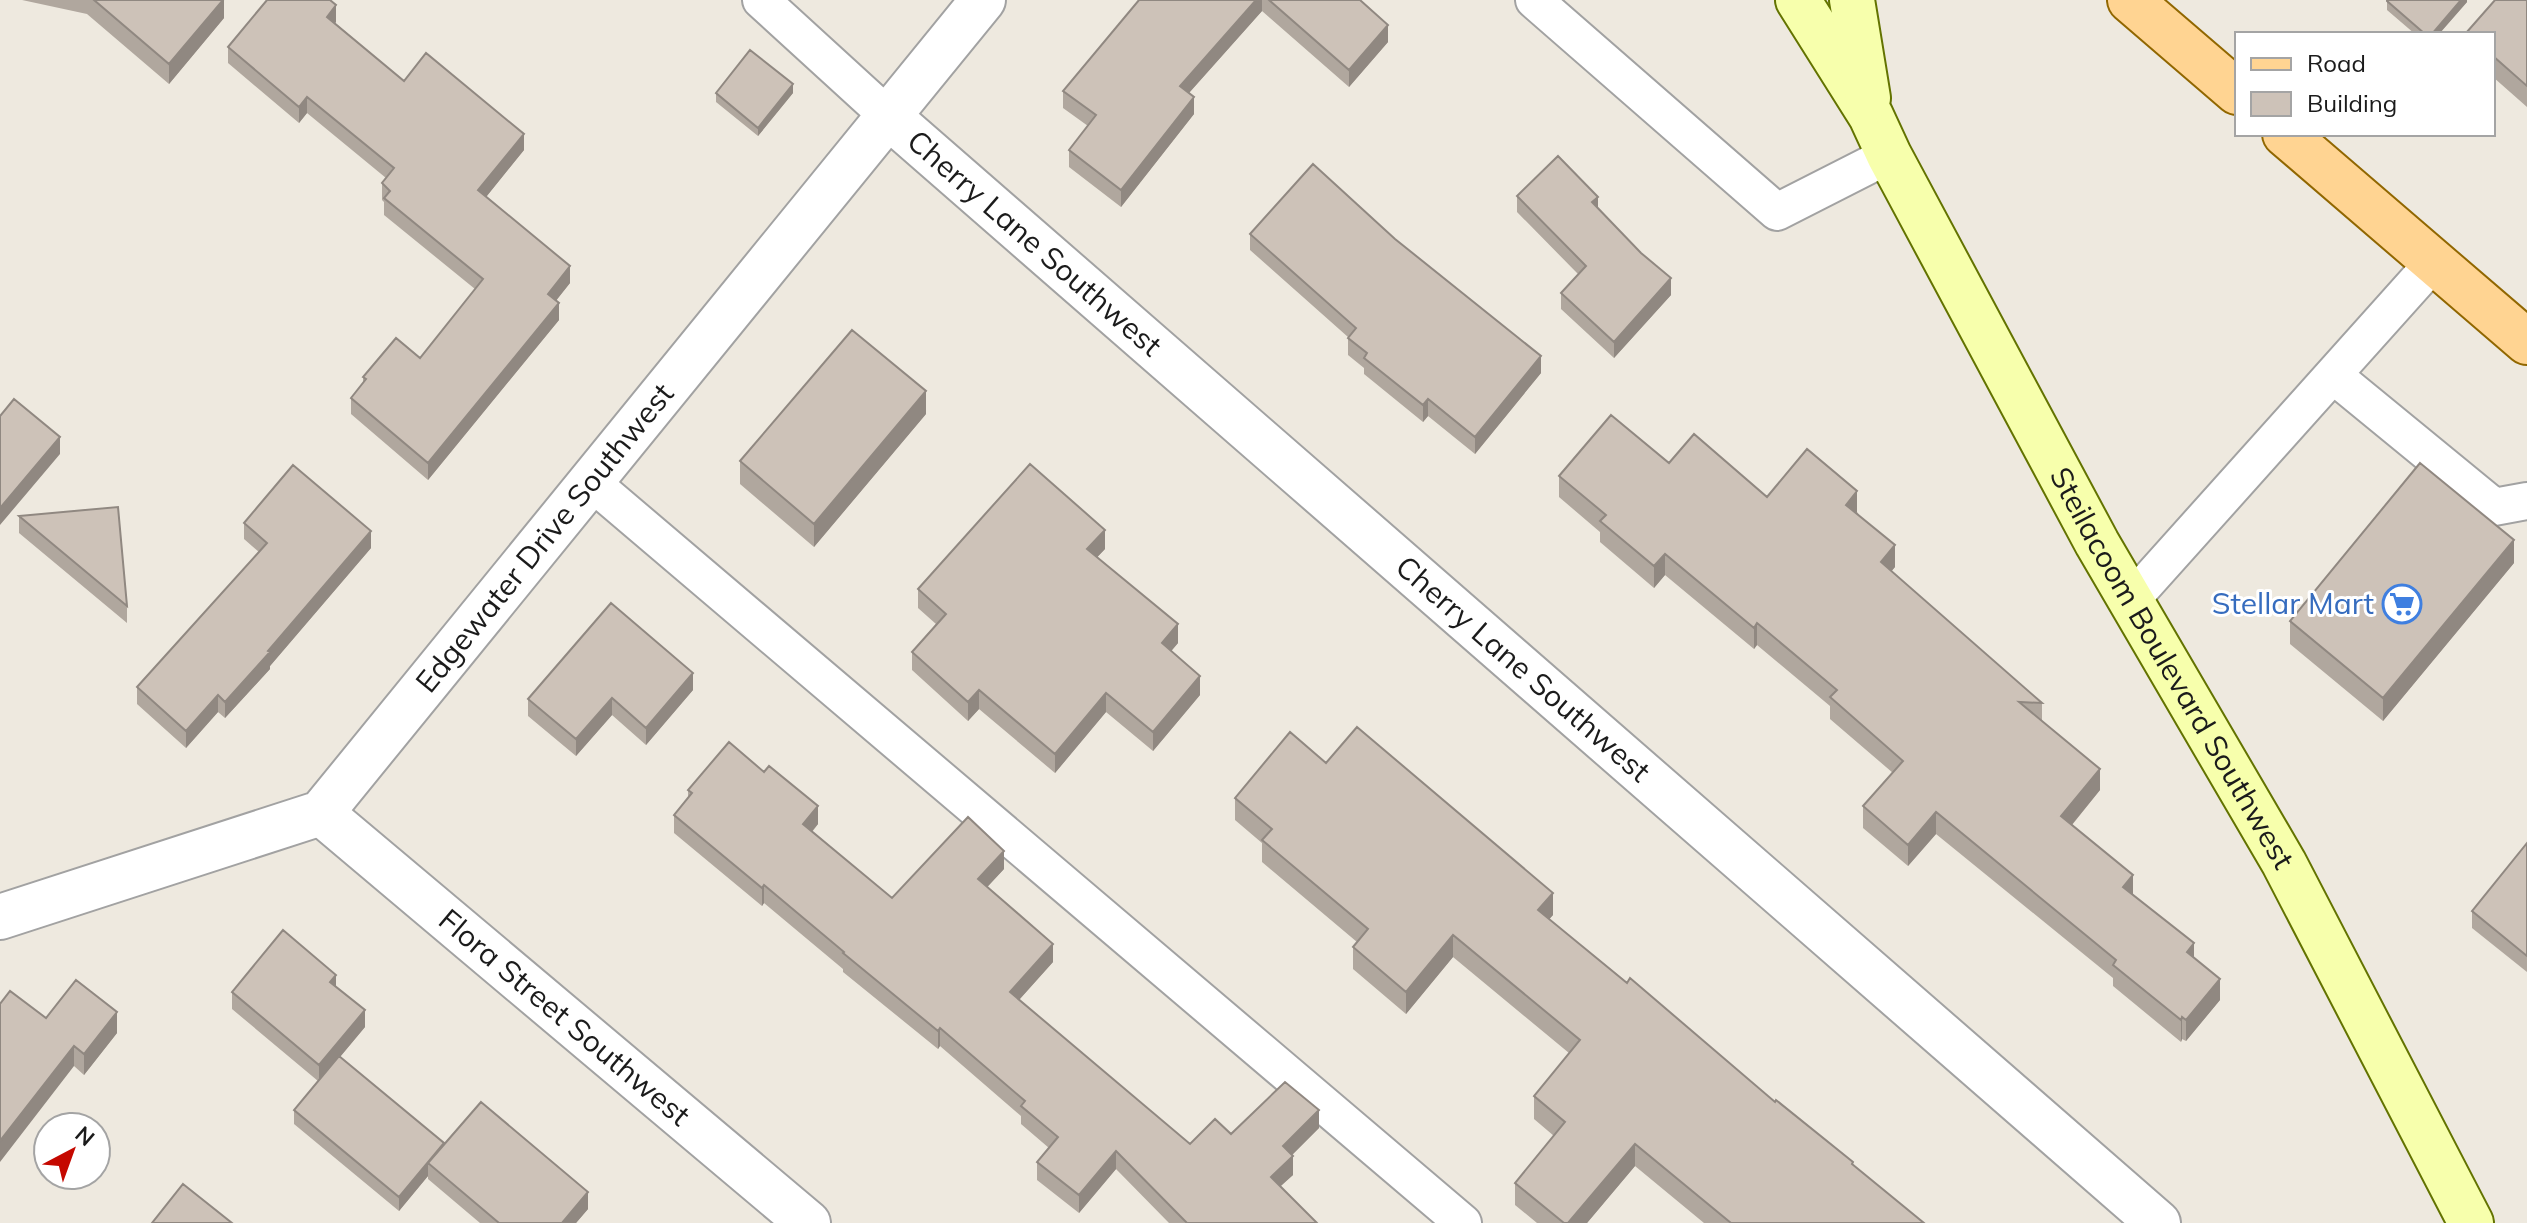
<svg xmlns="http://www.w3.org/2000/svg" width="2527" height="1223" font-family="Mulish,sans-serif">
<style>
.lines{fill:none;stroke-linecap:round;stroke-linejoin:round}
.service-casing{stroke:#a2a2a2;stroke-width:40}
.minor-casing{stroke:#a2a2a2;stroke-width:48}
.secondary-casing{stroke:#637300;stroke-width:48}
.primary-casing{stroke:#916700;stroke-width:48}
.service{stroke:#fff;stroke-width:36}
.minor{stroke:#fff;stroke-width:44}
.secondary{stroke:#f7ffac;stroke-width:44}
.primary{stroke:#ffd492;stroke-width:44}
.wall{fill:#b0a79e}
.shaded-wall{fill:#908881}
.building{fill:#cdc2b8;stroke:#908881;stroke-width:2}
.labels{text-anchor:middle;stroke-width:6;stroke-linejoin:round;paint-order:stroke}
.street-label{font-size:30px;fill:#1b1b1b;stroke:#fff}
.shop-label{font-size:30px;fill:#366cbe;stroke:#fff;text-anchor:end}
</style>
<rect width="100%" height="100%" fill="#eee9df"/>
<g class="lines">
<defs>
<path id="service" d="M 761,0 L 888,116
M 1534,0 L 1777,212 L 1889,155
M 2333,375 L 2494,507 L 2527,501
M 591,482 L 1463,1223
M 2131,600 L 2434,262"/>
<g id="minor">
<path id="s1" d="M 888,116 L 2158,1223"/>
<path id="s2" d="M 321,813 L 808,1223"/>
<path id="s3" d="M 0,917 L 321,813 L 983,0"/>
</g>
<g id="secondary">
<path id="s4" d="M 1798,0 L 1871,116 L 1889,155 L 2097,543 L 2284,863 L 2471,1223"/>
<path d="M 1852,0 L 1868,98"/>
</g>
<path id="primary" d="M 2130,0 L 2237,92
M 2285,134 L 2527,342"/>
</defs>
<use href="#service" class="service-casing"/>
<use href="#minor" class="minor-casing"/>
<use href="#secondary" class="secondary-casing"/>
<use href="#primary" class="primary-casing"/>
<use href="#service" class="service"/>
<use href="#minor" class="minor"/>
<use href="#secondary" class="secondary"/>
<use href="#primary" class="primary"/>
</g>
<path class="wall" d="M 22,0 L 224,0 L 224,18 L 169,84 L 87,14 Z
M 1139,0 L 1360,0 L 1388,42 L 1349,87 L 1262,11 L 1189,93 L 1194,114 L 1121,207 L 1069,167 L 1069,150 L 1088,126 L 1063,108 L 1063,91 Z
M 2467,0 L 2467,2 L 2439,34 L 2415,34 L 2387,10 L 2387,1 Z
M 2527,0 L 2527,107 L 2493,77 L 2493,34 L 2466,34 Z
M 336,22 L 335,23 L 404,81 L 524,150 L 486,197 L 570,283 L 556,300 L 559,320 L 428,480 L 351,414 L 351,398 L 363,383 L 363,377 L 420,358 L 475,289 L 384,215 L 384,202 L 382,200 L 382,183 L 386,178 L 307,113 L 299,123 L 228,63 L 228,47 Z
M 716,93 L 793,93 L 758,136 L 716,102 Z
M 1517,196 L 1598,208 L 1671,295 L 1614,358 L 1561,309 L 1561,293 L 1578,274 L 1517,212 Z
M 1250,234 L 1541,373 L 1475,454 L 1428,416 L 1423,422 L 1364,374 L 1364,368 L 1348,355 L 1348,337 L 1250,250 Z
M 926,414 L 814,547 L 740,484 L 740,461 Z
M 1669,463 L 1767,497 L 1857,512 L 1895,567 L 1891,571 L 2042,703 L 2042,721 L 2100,790 L 2072,825 L 2133,895 L 2194,957 L 2220,1000 L 2186,1041 L 2182,1039 L 2181,1042 L 2113,986 L 2113,978 L 1936,834 L 1908,866 L 1863,828 L 1863,806 L 1893,773 L 1830,719 L 1830,706 L 1757,645 L 1754,649 L 1665,575 L 1654,588 L 1600,542 L 1600,532 L 1559,497 L 1559,476 Z
M 19,516 L 127,606 L 127,623 L 19,533 Z
M 244,523 L 371,548 L 270,666 L 270,669 L 225,718 L 218,712 L 186,748 L 137,704 L 137,687 L 259,552 L 244,539 Z
M 1105,549 L 1097,557 L 1178,643 L 1171,651 L 1200,695 L 1153,751 L 1106,712 L 1055,773 L 979,709 L 968,721 L 912,670 L 912,652 L 936,624 L 918,608 L 918,589 Z
M 2514,563 L 2383,721 L 2290,644 L 2290,621 Z
M 693,690 L 646,745 L 612,715 L 576,756 L 528,716 L 528,699 Z
M 1326,763 L 1553,915 L 1549,919 L 1924,1223 L 1704,1223 L 1635,1166 L 1587,1223 L 1537,1223 L 1515,1205 L 1515,1183 L 1554,1136 L 1534,1119 L 1534,1096 L 1569,1053 L 1453,957 L 1406,1014 L 1353,969 L 1353,947 L 1357,942 L 1262,862 L 1262,843 L 1235,820 L 1235,798 Z
M 688,790 L 818,824 L 812,832 L 892,898 L 1004,869 L 987,887 L 1053,962 L 1019,1000 L 1190,1144 L 1231,1134 L 1319,1128 L 1292,1155 L 1293,1175 L 1280,1186 L 1317,1223 L 1169,1223 L 1116,1169 L 1079,1213 L 1037,1180 L 1037,1162 L 1049,1148 L 1021,1124 L 1021,1116 L 940,1046 L 938,1049 L 843,972 L 843,969 L 764,903 L 762,906 L 674,833 L 674,815 L 688,798 Z
M 2527,843 L 2527,972 L 2472,928 L 2472,911 Z
M 336,987 L 365,1027 L 340,1057 L 444,1145 L 588,1209 L 576,1223 L 480,1223 L 428,1179 L 428,1176 L 399,1211 L 294,1124 L 294,1110 L 318,1081 L 232,1009 L 232,992 Z
M 46,1018 L 117,1033 L 84,1075 L 74,1066 Z"/>
<path class="shaded-wall" d="M 223,0 L 224,0 L 224,18 L 169,84 L 169,64 Z
M 1256,0 L 1262,0 L 1262,11 L 1180,103 L 1180,86 Z
M 2461,0 L 2467,0 L 2467,2 L 2439,34 L 2432,34 Z
M 336,5 L 336,22 L 327,33 L 327,17 Z
M 1388,25 L 1388,42 L 1349,87 L 1349,70 Z
M 793,84 L 793,93 L 758,136 L 758,128 Z
M 307,97 L 307,113 L 299,123 L 299,107 Z
M 1194,97 L 1194,114 L 1121,207 L 1121,190 Z
M 524,134 L 524,150 L 478,207 L 478,190 Z
M 1598,197 L 1598,213 L 1592,202 Z
M 570,266 L 570,283 L 548,311 L 548,294 Z
M 1671,278 L 1671,295 L 1614,358 L 1614,342 Z
M 559,303 L 559,320 L 428,480 L 428,463 Z
M 1541,356 L 1541,373 L 1475,454 L 1475,437 Z
M 926,391 L 926,414 L 814,547 L 814,524 Z
M 1428,399 L 1428,416 L 1423,422 L 1423,405 Z
M 60,437 L 60,454 L 0,525 L 0,508 Z
M 1857,491 L 1857,512 L 1846,526 L 1846,505 Z
M 1105,530 L 1105,549 L 1087,568 L 1087,549 Z
M 371,531 L 371,548 L 270,666 L 270,669 L 225,718 L 225,702 Z
M 2514,540 L 2514,563 L 2383,721 L 2383,698 Z
M 1895,545 L 1895,567 L 1881,584 L 1881,562 Z
M 1665,554 L 1665,575 L 1654,588 L 1654,566 Z
M 1757,623 L 1757,645 L 1754,649 L 1754,628 Z
M 1178,624 L 1178,643 L 1162,662 L 1162,643 Z
M 693,673 L 693,690 L 646,745 L 646,728 Z
M 1200,676 L 1200,695 L 1153,751 L 1153,732 Z
M 979,690 L 979,709 L 968,721 L 968,702 Z
M 1106,693 L 1106,712 L 1055,773 L 1055,754 Z
M 218,695 L 218,712 L 186,748 L 186,731 Z
M 612,698 L 612,715 L 576,756 L 576,739 Z
M 2100,769 L 2100,790 L 2061,838 L 2061,816 Z
M 818,806 L 818,824 L 803,842 L 803,824 Z
M 1936,812 L 1936,834 L 1908,866 L 1908,845 Z
M 1004,851 L 1004,869 L 978,897 L 978,879 Z
M 2133,875 L 2133,896 L 2123,887 Z
M 764,885 L 764,903 L 762,906 L 762,888 Z
M 1553,893 L 1553,915 L 1538,932 L 1538,910 Z
M 1453,935 L 1453,957 L 1406,1014 L 1406,992 Z
M 2194,943 L 2194,965 L 2187,952 Z
M 1053,944 L 1053,962 L 1010,1010 L 1010,992 Z
M 336,975 L 336,992 L 330,982 Z
M 2220,979 L 2220,1000 L 2186,1041 L 2186,1020 Z
M 365,1010 L 365,1027 L 319,1082 L 319,1065 Z
M 117,1012 L 117,1033 L 84,1075 L 84,1054 Z
M 2182,1017 L 2182,1039 L 2181,1042 L 2181,1020 Z
M 940,1028 L 940,1046 L 938,1049 L 938,1031 Z
M 74,1046 L 74,1066 L 0,1162 L 0,1141 Z
M 1319,1110 L 1319,1128 L 1283,1164 L 1283,1146 Z
M 444,1143 L 428,1163 L 428,1176 L 399,1211 L 399,1197 Z
M 1635,1144 L 1635,1166 L 1587,1223 L 1568,1223 Z
M 1116,1151 L 1116,1169 L 1079,1213 L 1079,1195 Z
M 1293,1156 L 1293,1175 L 1271,1195 L 1271,1177 Z
M 588,1192 L 588,1209 L 576,1223 L 562,1223 Z"/>
<path class="building" d="M 94,0 L 223,0 L 169,64 Z
M 267,0 L 330,0 L 336,5 L 327,17 L 404,81 L 426,53 L 524,134 L 478,190 L 570,266 L 548,294 L 559,303 L 428,463 L 351,398 L 366,379 L 363,377 L 396,338 L 420,358 L 483,279 L 384,198 L 390,191 L 382,183 L 394,168 L 307,97 L 299,107 L 228,47 Z
M 1139,0 L 1256,0 L 1180,86 L 1194,97 L 1121,190 L 1069,150 L 1096,115 L 1063,91 Z
M 1269,0 L 1360,0 L 1388,25 L 1349,70 Z
M 2387,0 L 2461,0 L 2432,34 L 2425,34 L 2387,1 Z
M 2495,0 L 2527,0 L 2527,86 L 2493,56 L 2493,34 L 2467,34 L 2466,33 Z
M 750,50 L 793,84 L 758,128 L 716,93 Z
M 1558,156 L 1598,197 L 1592,202 L 1641,253 L 1671,278 L 1614,342 L 1561,293 L 1586,266 L 1517,196 Z
M 1313,164 L 1395,239 L 1541,356 L 1475,437 L 1428,399 L 1423,405 L 1364,358 L 1367,353 L 1348,338 L 1356,328 L 1250,234 Z
M 852,330 L 926,391 L 814,524 L 740,461 Z
M 14,399 L 60,437 L 0,508 L 0,416 Z
M 1611,415 L 1669,463 L 1694,434 L 1767,497 L 1807,449 L 1857,491 L 1846,505 L 1895,545 L 1881,562 L 2042,703 L 2019,702 L 2100,769 L 2061,816 L 2133,875 L 2123,887 L 2194,943 L 2187,952 L 2220,979 L 2186,1020 L 2182,1017 L 2181,1020 L 2113,965 L 2116,960 L 1936,812 L 1908,845 L 1863,806 L 1903,761 L 1830,697 L 1837,690 L 1757,623 L 1754,628 L 1665,554 L 1654,566 L 1600,521 L 1606,515 L 1559,476 Z
M 2420,463 L 2514,540 L 2383,698 L 2290,621 Z
M 1030,464 L 1105,530 L 1087,549 L 1178,624 L 1162,643 L 1200,676 L 1153,732 L 1106,693 L 1055,754 L 979,690 L 968,702 L 912,652 L 946,614 L 918,589 Z
M 293,465 L 371,531 L 268,651 L 270,652 L 225,702 L 218,695 L 186,731 L 137,687 L 267,543 L 244,523 Z
M 118,507 L 127,606 L 19,516 Z
M 611,603 L 693,673 L 646,728 L 612,698 L 576,739 L 528,699 Z
M 1357,727 L 1553,893 L 1538,910 L 1627,983 L 1630,978 L 1775,1102 L 1776,1100 L 1853,1162 L 1852,1164 L 1924,1223 L 1731,1223 L 1635,1144 L 1568,1223 L 1564,1223 L 1515,1183 L 1565,1122 L 1534,1096 L 1580,1040 L 1453,935 L 1406,992 L 1353,947 L 1368,929 L 1262,840 L 1272,829 L 1235,798 L 1290,732 L 1326,763 Z
M 729,742 L 764,772 L 769,766 L 818,806 L 803,824 L 892,898 L 968,817 L 1004,851 L 978,879 L 1053,944 L 1010,992 L 1190,1144 L 1215,1119 L 1231,1134 L 1285,1082 L 1319,1110 L 1283,1146 L 1293,1156 L 1271,1177 L 1317,1223 L 1187,1223 L 1116,1151 L 1079,1195 L 1037,1162 L 1058,1137 L 1021,1106 L 1025,1101 L 940,1028 L 938,1031 L 843,953 L 844,952 L 764,885 L 762,888 L 674,815 L 692,793 L 688,790 Z
M 2527,843 L 2527,956 L 2472,911 Z
M 283,930 L 336,975 L 330,982 L 365,1010 L 319,1065 L 232,992 Z
M 76,980 L 117,1012 L 84,1054 L 74,1046 L 0,1141 L 0,1004 L 10,991 L 46,1018 Z
M 339,1056 L 444,1143 L 399,1197 L 294,1110 Z
M 481,1102 L 588,1192 L 562,1223 L 499,1223 L 428,1163 Z
M 183,1184 L 232,1223 L 152,1223 Z"/>
<defs>
<symbol id="supermarket-ring" viewBox="-11 -11 22 22"><circle r="9.5" fill="#fff" stroke="#3f7fe0" stroke-width="1.5"/><path d="M-6-5.5h2.5l.6 2H6L4.5 2H-2.5L-4.4-4H-6ZM-1.5 3.2a1.3 1.3 0 1 0 .1 0ZM3 3.2a1.3 1.3 0 1 0 .1 0Z" fill="#3f7fe0"/></symbol>
</defs>
<g fill-rule="evenodd">
<use href="#supermarket-ring" x="2380" y="582" width="44" height="44"/>
</g>
<g class="labels">
<g class="street-label">
<text dy="10" stroke="none"><textPath href="#s1" startOffset="194">Cherry Lane Southwest</textPath></text>
<text dy="10" stroke="none"><textPath href="#s3" startOffset="692">Edgewater Drive Southwest</textPath></text>
<text dy="10" stroke="none"><textPath href="#s1" startOffset="842">Cherry Lane Southwest</textPath></text>
<text dy="10" stroke="none"><textPath href="#s4" startOffset="766">Steilacoom Boulevard Southwest</textPath></text>
<text dy="10" stroke="none"><textPath href="#s2" startOffset="318">Flora Street Southwest</textPath></text>
</g>
<g class="shop-label">
<text x="2374" y="614">Stellar Mart</text>
</g>
</g>
<rect x="2235" y="32" width="260" height="104" fill="#ffffff" stroke="#a4a4a4" stroke-width="2"/>
<rect x="2251" y="58" width="40" height="12" fill="#ffd492" stroke="#a4a4a4" stroke-width="2"/>
<text x="2307" y="72" font-size="24" fill="#1b1b1b">Road</text>
<rect x="2251" y="92" width="40" height="24" fill="#cdc2b8" stroke="#a4a4a4" stroke-width="2"/>
<text x="2307" y="112" font-size="24" fill="#1b1b1b">Building</text>
<g transform="translate(72 1151) rotate(41)"><circle r="38" fill="#ffffff" stroke="#a4a4a4" stroke-width="2"/>
<path d="M0-6L14 30L0 20L-14 30Z" fill="#c50800"/>
<text y="-12" font-size="22" font-weight="bold" text-anchor="middle" fill="#1b1b1b">N</text>
</g>
</svg>
